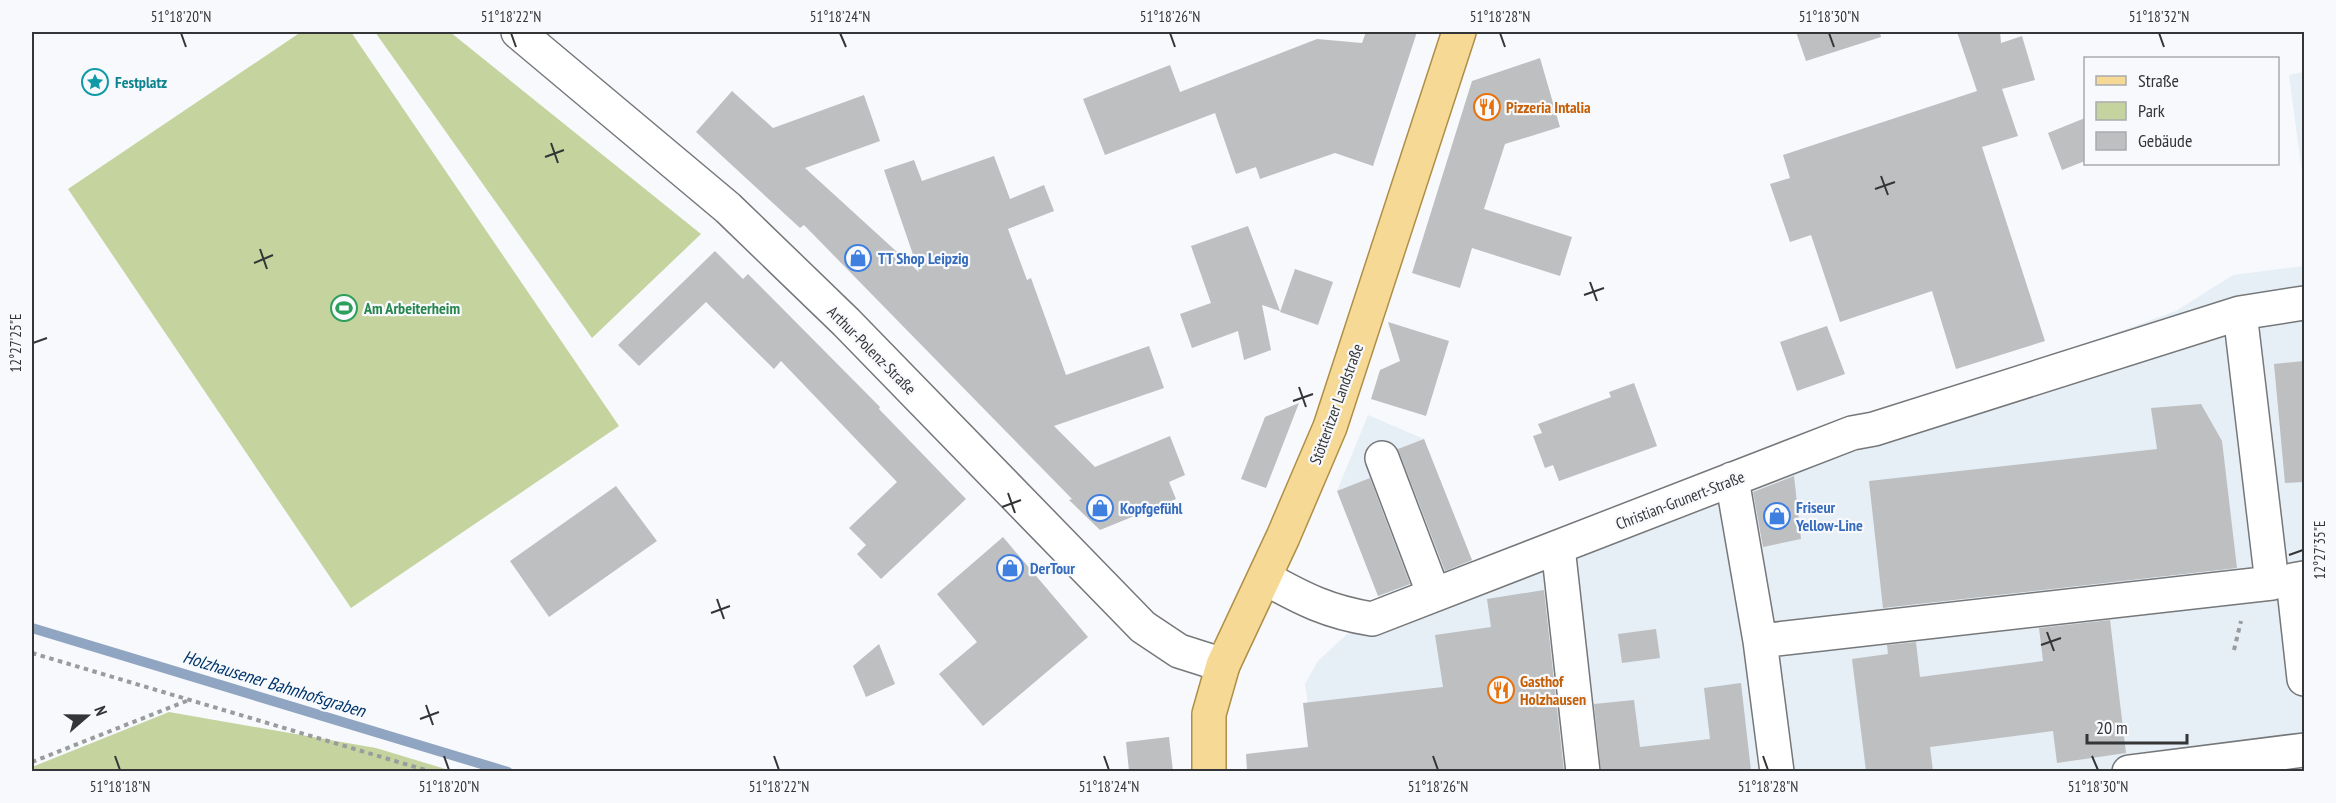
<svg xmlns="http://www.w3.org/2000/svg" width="2336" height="803" font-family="'PT Sans Narrow',sans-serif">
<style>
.built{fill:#e6eef6}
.green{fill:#c5d39f}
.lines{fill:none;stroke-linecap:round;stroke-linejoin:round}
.stream{stroke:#90a5c1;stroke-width:10}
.building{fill:#bdbfc1}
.minor-casing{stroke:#757779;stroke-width:36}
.major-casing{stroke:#af8f47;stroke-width:36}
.path{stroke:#999b9d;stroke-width:4;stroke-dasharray:4.5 4.5;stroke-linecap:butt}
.minor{stroke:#fff;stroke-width:33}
.major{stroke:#f7d996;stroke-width:33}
.ticks{fill:none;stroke:#343536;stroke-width:2}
.labels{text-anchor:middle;stroke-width:4.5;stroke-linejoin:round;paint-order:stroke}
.culture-label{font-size:16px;font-weight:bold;fill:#0d838f;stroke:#f7f9fc;text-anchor:start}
.food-label{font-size:16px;font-weight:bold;fill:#c56008;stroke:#f7f9fc;text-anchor:start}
.shop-label{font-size:16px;font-weight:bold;fill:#366cbe;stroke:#f7f9fc;text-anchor:start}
.leisure-label{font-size:16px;font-weight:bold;fill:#27864d;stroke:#f7f9fc;text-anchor:start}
.street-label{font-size:16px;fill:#343536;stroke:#f7f9fc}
.water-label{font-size:18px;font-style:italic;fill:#00356d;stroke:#f7f9fc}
.neatline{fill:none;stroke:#343536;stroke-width:2}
.ticks-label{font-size:15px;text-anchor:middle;fill:#343536}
</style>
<rect width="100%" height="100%" fill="#f7f9fc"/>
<path class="built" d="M 2304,72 L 2304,187 L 2289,75 Z
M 2304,266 L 2304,771 L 1318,771 L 1305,684 L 1318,661 L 1373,610 L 1715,478 L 2176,311 L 2233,275 Z
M 1368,415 L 1424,439 L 1473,563 L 1380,600 L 1337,491 Z"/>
<path class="green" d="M 301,32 L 351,32 L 619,426 L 351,608 L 68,189 Z
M 375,32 L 450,32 L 701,234 L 592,338 Z
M 169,712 L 376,748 L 452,771 L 32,771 L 32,767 Z"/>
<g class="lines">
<path class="stream" d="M 32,628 L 508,772"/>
</g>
<path class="building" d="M 1366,32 L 1417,32 L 1373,166 L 1335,153 L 1260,179 L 1256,167 L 1236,174 L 1215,113 L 1105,155 L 1083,99 L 1170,65 L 1180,92 L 1317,39 L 1362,43 Z
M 1796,32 L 1880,32 L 1881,37 L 1806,61 Z
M 1957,32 L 2000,32 L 2001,43 L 2022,36 L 2035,80 L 2002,89 L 2018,136 L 1982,147 L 2045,341 L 1956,369 L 1932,291 L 1840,322 L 1811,235 L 1790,242 L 1770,184 L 1790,178 L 1783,155 L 1977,91 Z
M 1540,58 L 1560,127 L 1505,144 L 1484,209 L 1572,237 L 1560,276 L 1472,248 L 1460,288 L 1412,273 L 1472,81 Z
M 732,91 L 773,128 L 864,95 L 880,141 L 805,168 L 919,272 L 884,170 L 914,160 L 922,181 L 994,156 L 1010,199 L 1044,185 L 1054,211 L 1008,229 L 1027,280 L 1031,278 L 1066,375 L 1149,346 L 1164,388 L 1054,426 L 1095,467 L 1170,436 L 1185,475 L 1169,482 L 1176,499 L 1100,530 L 1069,500 L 1072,499 L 804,225 L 800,228 L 696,132 Z
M 2085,118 L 2085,161 L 2062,170 L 2048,133 Z
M 1248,226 L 1280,311 L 1262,305 L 1271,350 L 1244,360 L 1238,331 L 1192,348 L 1180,314 L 1211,303 L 1191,246 Z
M 715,251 L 743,279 L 748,274 L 880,407 L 879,409 L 966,499 L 881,579 L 857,554 L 866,545 L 849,528 L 897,482 L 781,361 L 774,369 L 706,302 L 639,366 L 618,345 Z
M 1295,269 L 1333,282 L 1318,325 L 1280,312 Z
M 1388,322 L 1449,341 L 1426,416 L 1371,399 L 1380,370 L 1400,361 Z
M 1827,326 L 1845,374 L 1797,391 L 1780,342 Z
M 2304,361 L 2304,482 L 2285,483 L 2274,364 Z
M 1634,383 L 1657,446 L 1559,481 L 1553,465 L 1545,468 L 1533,436 L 1542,433 L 1538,424 L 1611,397 L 1609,392 Z
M 1299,403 L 1266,488 L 1241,479 L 1265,417 Z
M 2201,404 L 2222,441 L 2237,568 L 1883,608 L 1869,481 L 2157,449 L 2151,408 Z
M 1424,439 L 1472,560 L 1445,571 L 1398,449 Z
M 1794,476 L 1801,539 L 1763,547 L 1753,492 Z
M 1370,478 L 1410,584 L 1378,596 L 1337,491 Z
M 616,486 L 657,541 L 549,617 L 510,561 Z
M 1003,537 L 1088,637 L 983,726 L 939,674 L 977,642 L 937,594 Z
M 1544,590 L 1564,771 L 1247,771 L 1246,754 L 1308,747 L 1303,703 L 1443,687 L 1435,635 L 1491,627 L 1487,599 Z
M 2110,620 L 2126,753 L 2057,763 L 2053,731 L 1930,747 L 1933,771 L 1866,771 L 1852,659 L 1888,654 L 1887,645 L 1916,642 L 1920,677 L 2043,661 L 2039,628 Z
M 1656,629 L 1660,658 L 1622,663 L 1618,634 Z
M 879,644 L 895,684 L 866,697 L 853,666 Z
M 1741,683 L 1751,771 L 1601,771 L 1594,704 L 1634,700 L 1640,747 L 1710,739 L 1704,688 Z
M 1169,737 L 1173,771 L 1129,771 L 1126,742 Z"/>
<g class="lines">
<defs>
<path id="minor" d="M 518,32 L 728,208 L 846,322 L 1143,627 L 1179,651 L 1223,665
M 1382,458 L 1434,595
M 1732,479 L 1760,641 L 2272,583 L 2240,313 L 2304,303
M 1558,547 L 1583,772
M 1265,578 C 1303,599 1328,612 1372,619 L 1852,433 L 1874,429 L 2240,313
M 2304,578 L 2293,580 L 2304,679
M 1760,641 L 1777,772
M 2129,772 L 2304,750"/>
<path id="major" d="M 1209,772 L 1209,714 L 1223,665 L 1283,537 L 1330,427 L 1459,32"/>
</defs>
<use href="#minor" class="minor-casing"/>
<use href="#major" class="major-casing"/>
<path class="path" d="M 2234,650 L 2241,621
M 32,653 L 432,772
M 32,762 L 189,700"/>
<use href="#minor" class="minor"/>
<use href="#major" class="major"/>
</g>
<path class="ticks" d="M 181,33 L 186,47M 511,33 L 516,47M 840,33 L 846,47M 1170,33 L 1175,47M 1500,33 L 1505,47M 1829,33 L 1834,47M 2159,33 L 2164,47M 551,143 L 558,163M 545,157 L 564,150M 1881,176 L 1888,195M 1875,189 L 1895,182M 260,249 L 267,269M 254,263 L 273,255M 1590,282 L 1597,301M 1584,295 L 1604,288M 33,343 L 47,338M 1299,387 L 1306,407M 1293,401 L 1313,394M 1008,493 L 1015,513M 1002,507 L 1021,500M 2289,555 L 2303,550M 717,599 L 724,619M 711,613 L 730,606M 2047,632 L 2054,651M 2041,645 L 2061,638M 426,705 L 433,725M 420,719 L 439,712M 115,756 L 120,770M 444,756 L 449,770M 774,756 L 779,770M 1104,756 L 1109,770M 1433,756 L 1438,770M 1763,756 L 1768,770M 2092,756 L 2098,770"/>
<defs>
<symbol id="sight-ring" viewBox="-11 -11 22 22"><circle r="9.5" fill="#f7f9fc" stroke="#0f9aa8" stroke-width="1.5"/><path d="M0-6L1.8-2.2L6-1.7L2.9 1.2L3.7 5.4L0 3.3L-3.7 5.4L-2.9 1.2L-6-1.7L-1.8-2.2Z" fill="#0f9aa8"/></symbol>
<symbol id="restaurant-ring" viewBox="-11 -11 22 22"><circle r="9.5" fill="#f7f9fc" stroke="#e8710a" stroke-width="1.5"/><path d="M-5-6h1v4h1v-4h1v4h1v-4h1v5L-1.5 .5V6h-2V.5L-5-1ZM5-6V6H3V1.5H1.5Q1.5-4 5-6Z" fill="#e8710a"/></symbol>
<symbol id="shop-ring" viewBox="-11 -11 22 22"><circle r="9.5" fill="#f7f9fc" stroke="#3f7fe0" stroke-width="1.5"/><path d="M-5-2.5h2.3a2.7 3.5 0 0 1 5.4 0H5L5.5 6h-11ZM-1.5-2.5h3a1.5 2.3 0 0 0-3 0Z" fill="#3f7fe0"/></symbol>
<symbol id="stadium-ring" viewBox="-11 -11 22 22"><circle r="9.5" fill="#f7f9fc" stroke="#2e9e5b" stroke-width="1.5"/><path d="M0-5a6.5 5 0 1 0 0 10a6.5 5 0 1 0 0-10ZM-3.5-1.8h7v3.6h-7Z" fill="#2e9e5b"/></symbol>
</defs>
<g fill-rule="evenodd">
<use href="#sight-ring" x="80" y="67" width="30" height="30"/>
<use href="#restaurant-ring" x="1472" y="92" width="30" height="30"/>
<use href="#shop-ring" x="843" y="243" width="30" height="30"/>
<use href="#stadium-ring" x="329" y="293" width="30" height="30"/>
<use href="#shop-ring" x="1085" y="493" width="30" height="30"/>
<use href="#shop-ring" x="1762" y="501" width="30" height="30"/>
<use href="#shop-ring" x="995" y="553" width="30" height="30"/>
<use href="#restaurant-ring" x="1486" y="675" width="30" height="30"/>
</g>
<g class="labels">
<g class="culture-label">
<text x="115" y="88">Festplatz</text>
</g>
<g class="food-label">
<text x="1506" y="113">Pizzeria Intalia</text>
<text x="1520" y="687">Gasthof<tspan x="1520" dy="18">Holzhausen</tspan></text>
</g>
<g class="shop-label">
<text x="878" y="264">TT Shop Leipzig</text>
<text x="1796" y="513">Friseur<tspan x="1796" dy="18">Yellow-Line</tspan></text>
<text x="1120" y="514">Kopfgefühl</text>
<text x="1030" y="574">DerTour</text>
</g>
<g class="leisure-label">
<text x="364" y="314">Am Arbeiterheim</text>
</g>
<g class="street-label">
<text transform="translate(872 350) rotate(45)" y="6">Arthur-Polenz-Straße</text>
<text transform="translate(1336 404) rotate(-70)" y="6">Stötteritzer Landstraße</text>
<text transform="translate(1680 500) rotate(-21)" y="6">Christian-Grunert-Straße</text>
</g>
<g class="water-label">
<text transform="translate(274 684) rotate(17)" y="6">Holzhausener Bahnhofsgraben</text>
</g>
</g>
<rect width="2336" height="803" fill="none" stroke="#f7f9fc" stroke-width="66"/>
<rect x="2084" y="57" width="195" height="108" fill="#f7f9fc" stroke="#a9abad" stroke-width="1.5"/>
<rect x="2096" y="76" width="30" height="9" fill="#f7d996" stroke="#a9abad" stroke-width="1.5"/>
<text x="2138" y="87" font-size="18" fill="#343536">Straße</text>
<rect x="2096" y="102" width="30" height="18" fill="#c5d39f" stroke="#a9abad" stroke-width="1.5"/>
<text x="2138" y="117" font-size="18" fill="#343536">Park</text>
<rect x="2096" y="132" width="30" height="18" fill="#bdbfc1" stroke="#a9abad" stroke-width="1.5"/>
<text x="2138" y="147" font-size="18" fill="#343536">Gebäude</text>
<g transform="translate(87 716) rotate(70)" stroke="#f7f9fc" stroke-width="4.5" paint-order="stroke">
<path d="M0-4.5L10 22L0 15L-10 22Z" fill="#343536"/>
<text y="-9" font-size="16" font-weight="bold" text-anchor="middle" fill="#343536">N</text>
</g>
<path d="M2087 734v9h100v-9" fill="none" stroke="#343536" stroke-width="3"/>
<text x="2096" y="734" font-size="18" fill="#343536" stroke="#f7f9fc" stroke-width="4.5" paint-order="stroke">20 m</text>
<rect x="33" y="33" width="2270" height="737" class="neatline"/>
<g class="ticks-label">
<text x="181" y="22">51°18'20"N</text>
<text x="511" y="22">51°18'22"N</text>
<text x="840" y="22">51°18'24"N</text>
<text x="1170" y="22">51°18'26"N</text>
<text x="1500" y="22">51°18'28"N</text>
<text x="1829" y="22">51°18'30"N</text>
<text x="2159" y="22">51°18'32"N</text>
<text transform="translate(16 343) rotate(-90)" y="5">12°27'25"E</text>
<text transform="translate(2320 550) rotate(-90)" y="5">12°27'35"E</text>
<text x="120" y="792">51°18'18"N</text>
<text x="449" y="792">51°18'20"N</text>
<text x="779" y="792">51°18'22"N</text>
<text x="1109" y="792">51°18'24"N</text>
<text x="1438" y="792">51°18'26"N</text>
<text x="1768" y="792">51°18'28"N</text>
<text x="2098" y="792">51°18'30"N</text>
</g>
</svg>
